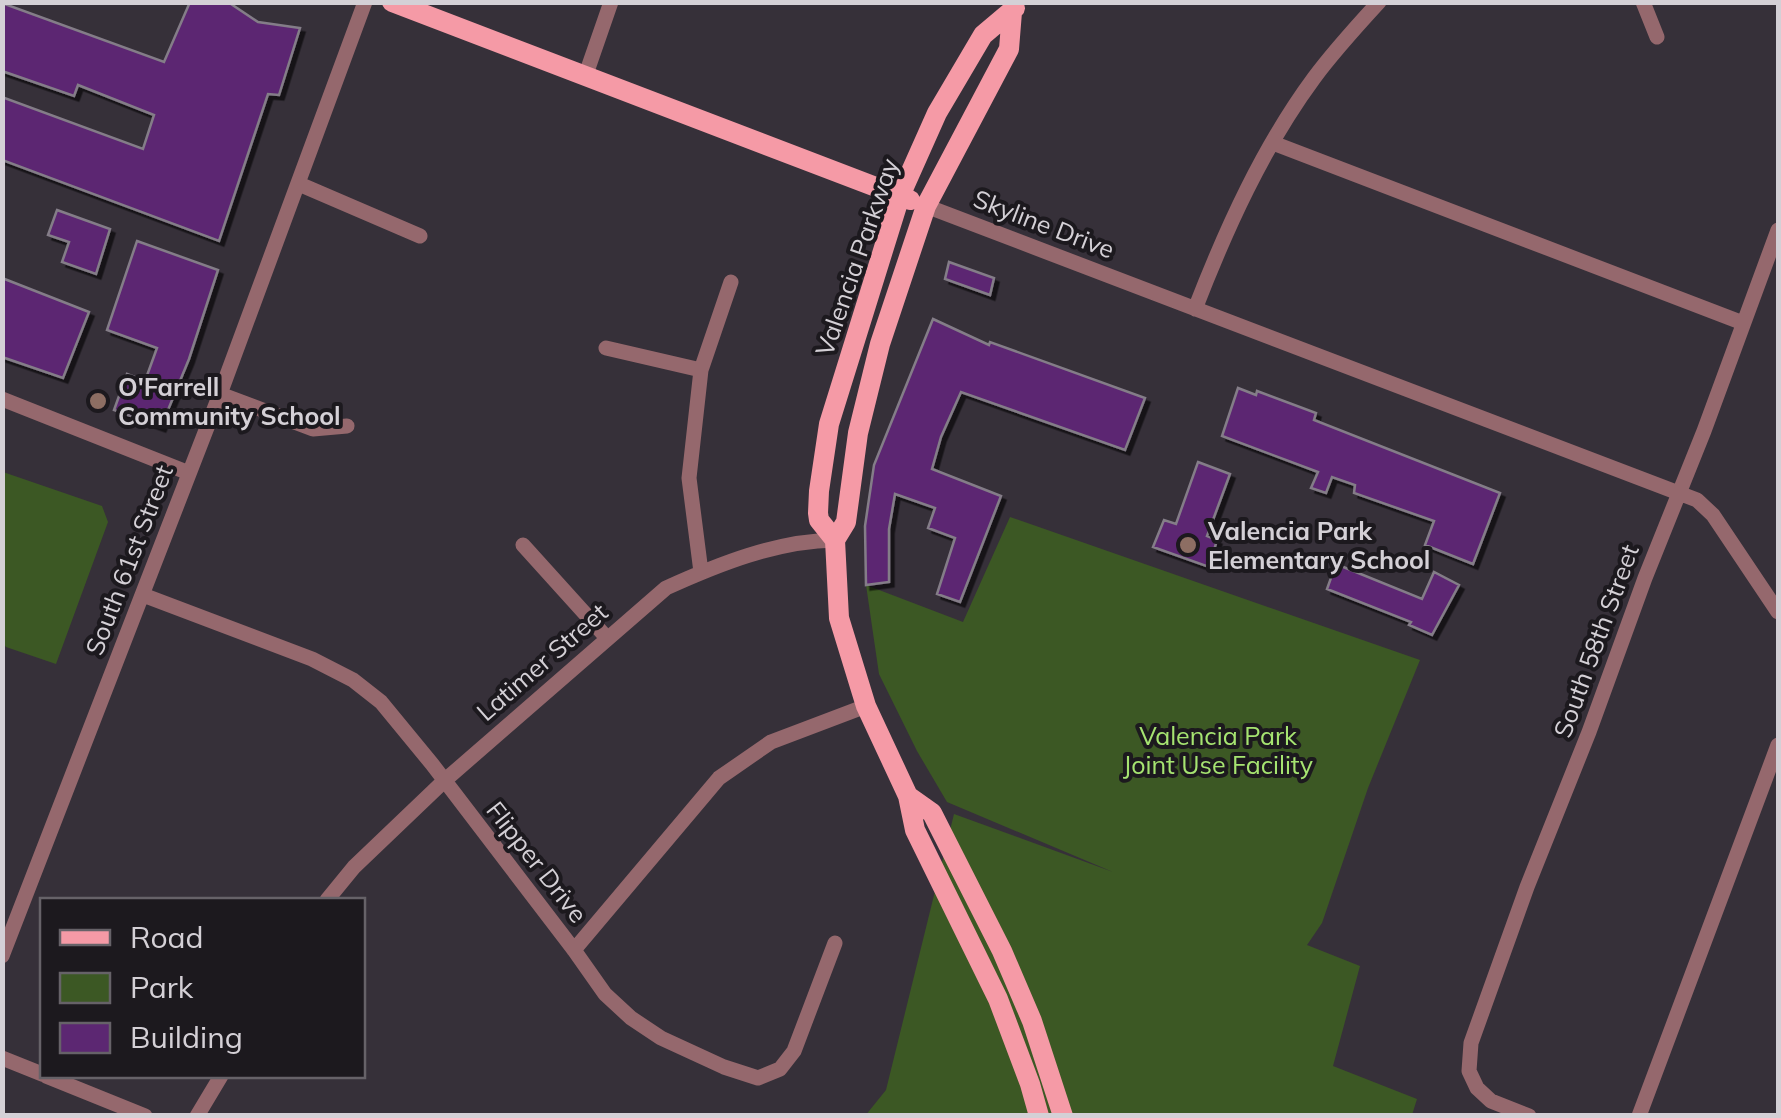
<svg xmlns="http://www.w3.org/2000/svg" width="1781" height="1118" font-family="Mulish,sans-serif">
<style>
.green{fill:#3c5824}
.building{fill:#5c2772;stroke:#847d88;stroke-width:2.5;filter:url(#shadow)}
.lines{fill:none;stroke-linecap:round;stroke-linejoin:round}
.minor{stroke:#95686d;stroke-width:15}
.major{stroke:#f59aa6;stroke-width:20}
.education-dot{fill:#8d6e63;stroke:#1c191e;stroke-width:4}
.labels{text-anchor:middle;stroke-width:8;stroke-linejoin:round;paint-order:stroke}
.street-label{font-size:25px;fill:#d4d0d6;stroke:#1c191e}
.poi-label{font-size:25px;font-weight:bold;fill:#d4d0d6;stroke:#1c191e;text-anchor:start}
.park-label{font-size:25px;fill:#a6e471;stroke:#1c191e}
</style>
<defs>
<filter id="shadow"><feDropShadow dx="4.5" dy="4.5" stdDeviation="0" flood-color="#0009"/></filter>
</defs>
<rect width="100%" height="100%" fill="#363039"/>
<path class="green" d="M 3,472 L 102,506 L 108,522 L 56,664 L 6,647 L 3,643 Z
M 1010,517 L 1420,660 L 1368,788 L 1322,923 L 1307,945 L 1360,966 L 1333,1066 L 1417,1099 L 1412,1115 L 865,1116 L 886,1090 L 954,814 L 1113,872 L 947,802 L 917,751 L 879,674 L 866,585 L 963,622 Z"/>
<path class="building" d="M 190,2 L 228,2 L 258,22 L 300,28 L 279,95 L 268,94 L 219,241 L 2,160 L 2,97 L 143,149 L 154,115 L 78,85 L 74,96 L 2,71 L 2,3 L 164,62 Z
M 57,210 L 110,229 L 96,274 L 62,262 L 69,242 L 48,235 Z
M 137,241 L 218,270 L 189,359 L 161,427 L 114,410 L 127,374 L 145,381 L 157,348 L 107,330 Z
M 949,262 L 994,278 L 990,295 L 945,279 Z
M 2,278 L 89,312 L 63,378 L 2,357 Z
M 933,319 L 989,345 L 990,342 L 1145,398 L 1125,450 L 961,392 L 941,437 L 932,469 L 1001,496 L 960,602 L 937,594 L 955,538 L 928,528 L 935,508 L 895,494 L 889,529 L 889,582 L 866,585 L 865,526 L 874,465 Z
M 1238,388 L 1256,395 L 1257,391 L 1316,413 L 1314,420 L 1500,493 L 1473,564 L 1425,545 L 1434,521 L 1354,493 L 1355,485 L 1332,477 L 1326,493 L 1311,488 L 1318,472 L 1222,436 Z
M 1198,462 L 1230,474 L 1207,536 L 1217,540 L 1209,567 L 1153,547 L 1164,520 L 1176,524 Z
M 1336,564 L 1422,599 L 1434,572 L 1459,585 L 1432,635 L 1409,625 L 1411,622 L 1327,589 Z"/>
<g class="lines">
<path class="minor" d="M 1643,2 L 1657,37
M 585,77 L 611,2
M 1273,143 L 1743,323
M 299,184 L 420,236
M 926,206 L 1697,500 L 1713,515 L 1778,612
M 1195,309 C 1226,229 1263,147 1314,78 C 1334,51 1356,27 1379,2
M 606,348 L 701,370
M 220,394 L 313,429 L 347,426
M 2,399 L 189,473
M 523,545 L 607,638
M 701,572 L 689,478 L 701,370 L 731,282
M 143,595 L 312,659 L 353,680 L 381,702 L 432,764 L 574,950 L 605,994 L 631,1018 L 661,1038 L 724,1067 L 758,1078 L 780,1069 L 794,1051 L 835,943
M 327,900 L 354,867 L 444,781 L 666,588 C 719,564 776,541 835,540
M 574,950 L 719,778 L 771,742 L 866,706
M 2,956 L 220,394 L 365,2
M 2,1058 L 42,1074
M 46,1076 L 145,1116
M 197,1116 L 221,1076
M 1529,1116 L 1491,1101 L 1477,1088 L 1469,1071 L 1471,1043 L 1527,887 L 1589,732 L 1645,578 L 1704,431 L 1778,230
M 1639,1116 L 1778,745"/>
<path class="major" d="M 392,2 L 910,200
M 1012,12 L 1009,49 L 926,206 L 880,344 L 858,433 L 846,522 L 835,540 L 839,618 L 866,706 L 908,796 L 915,830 L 998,999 L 1030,1084 L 1039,1116
M 835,540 L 819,520 L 818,513 L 819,491 L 829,424 L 900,196 L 937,113 L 983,35 L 1015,8
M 908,796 L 932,813 L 1002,951 L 1032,1021 L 1063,1116"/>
</g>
<g class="education-dot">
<circle cx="98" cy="401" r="10"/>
<circle cx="1188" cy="545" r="10"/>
</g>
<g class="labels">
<g class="street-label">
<text transform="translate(1044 224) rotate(21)" y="9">Skyline Drive</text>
<text transform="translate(857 257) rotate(-71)" y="9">Valencia Parkway</text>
<text transform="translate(129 560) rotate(-69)" y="9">South 61st Street</text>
<text transform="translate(1596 641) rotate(-70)" y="9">South 58th Street</text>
<text transform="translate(542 662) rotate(-41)" y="9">Latimer Street</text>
<text transform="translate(537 862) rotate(52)" y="9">Flipper Drive</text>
</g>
<g class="poi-label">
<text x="118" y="396">O'Farrell<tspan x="118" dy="29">Community School</tspan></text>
<text x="1208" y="540">Valencia Park<tspan x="1208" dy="29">Elementary School</tspan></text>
</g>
<g class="park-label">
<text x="1218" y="745">Valencia Park<tspan x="1218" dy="29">Joint Use Facility</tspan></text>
</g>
</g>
<rect width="1781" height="1118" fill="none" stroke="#d4d0d6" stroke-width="10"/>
<rect x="40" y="898" width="325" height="180" fill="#1c191e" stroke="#666268" stroke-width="2.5"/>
<rect x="60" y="930" width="50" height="15" fill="#f59aa6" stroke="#666268" stroke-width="2.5"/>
<text x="130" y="948" font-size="30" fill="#d4d0d6">Road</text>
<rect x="60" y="973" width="50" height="30" fill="#3c5824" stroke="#666268" stroke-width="2.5"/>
<text x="130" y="998" font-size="30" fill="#d4d0d6">Park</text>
<rect x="60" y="1023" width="50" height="30" fill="#5c2772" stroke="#666268" stroke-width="2.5"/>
<text x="130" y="1048" font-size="30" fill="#d4d0d6">Building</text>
</svg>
